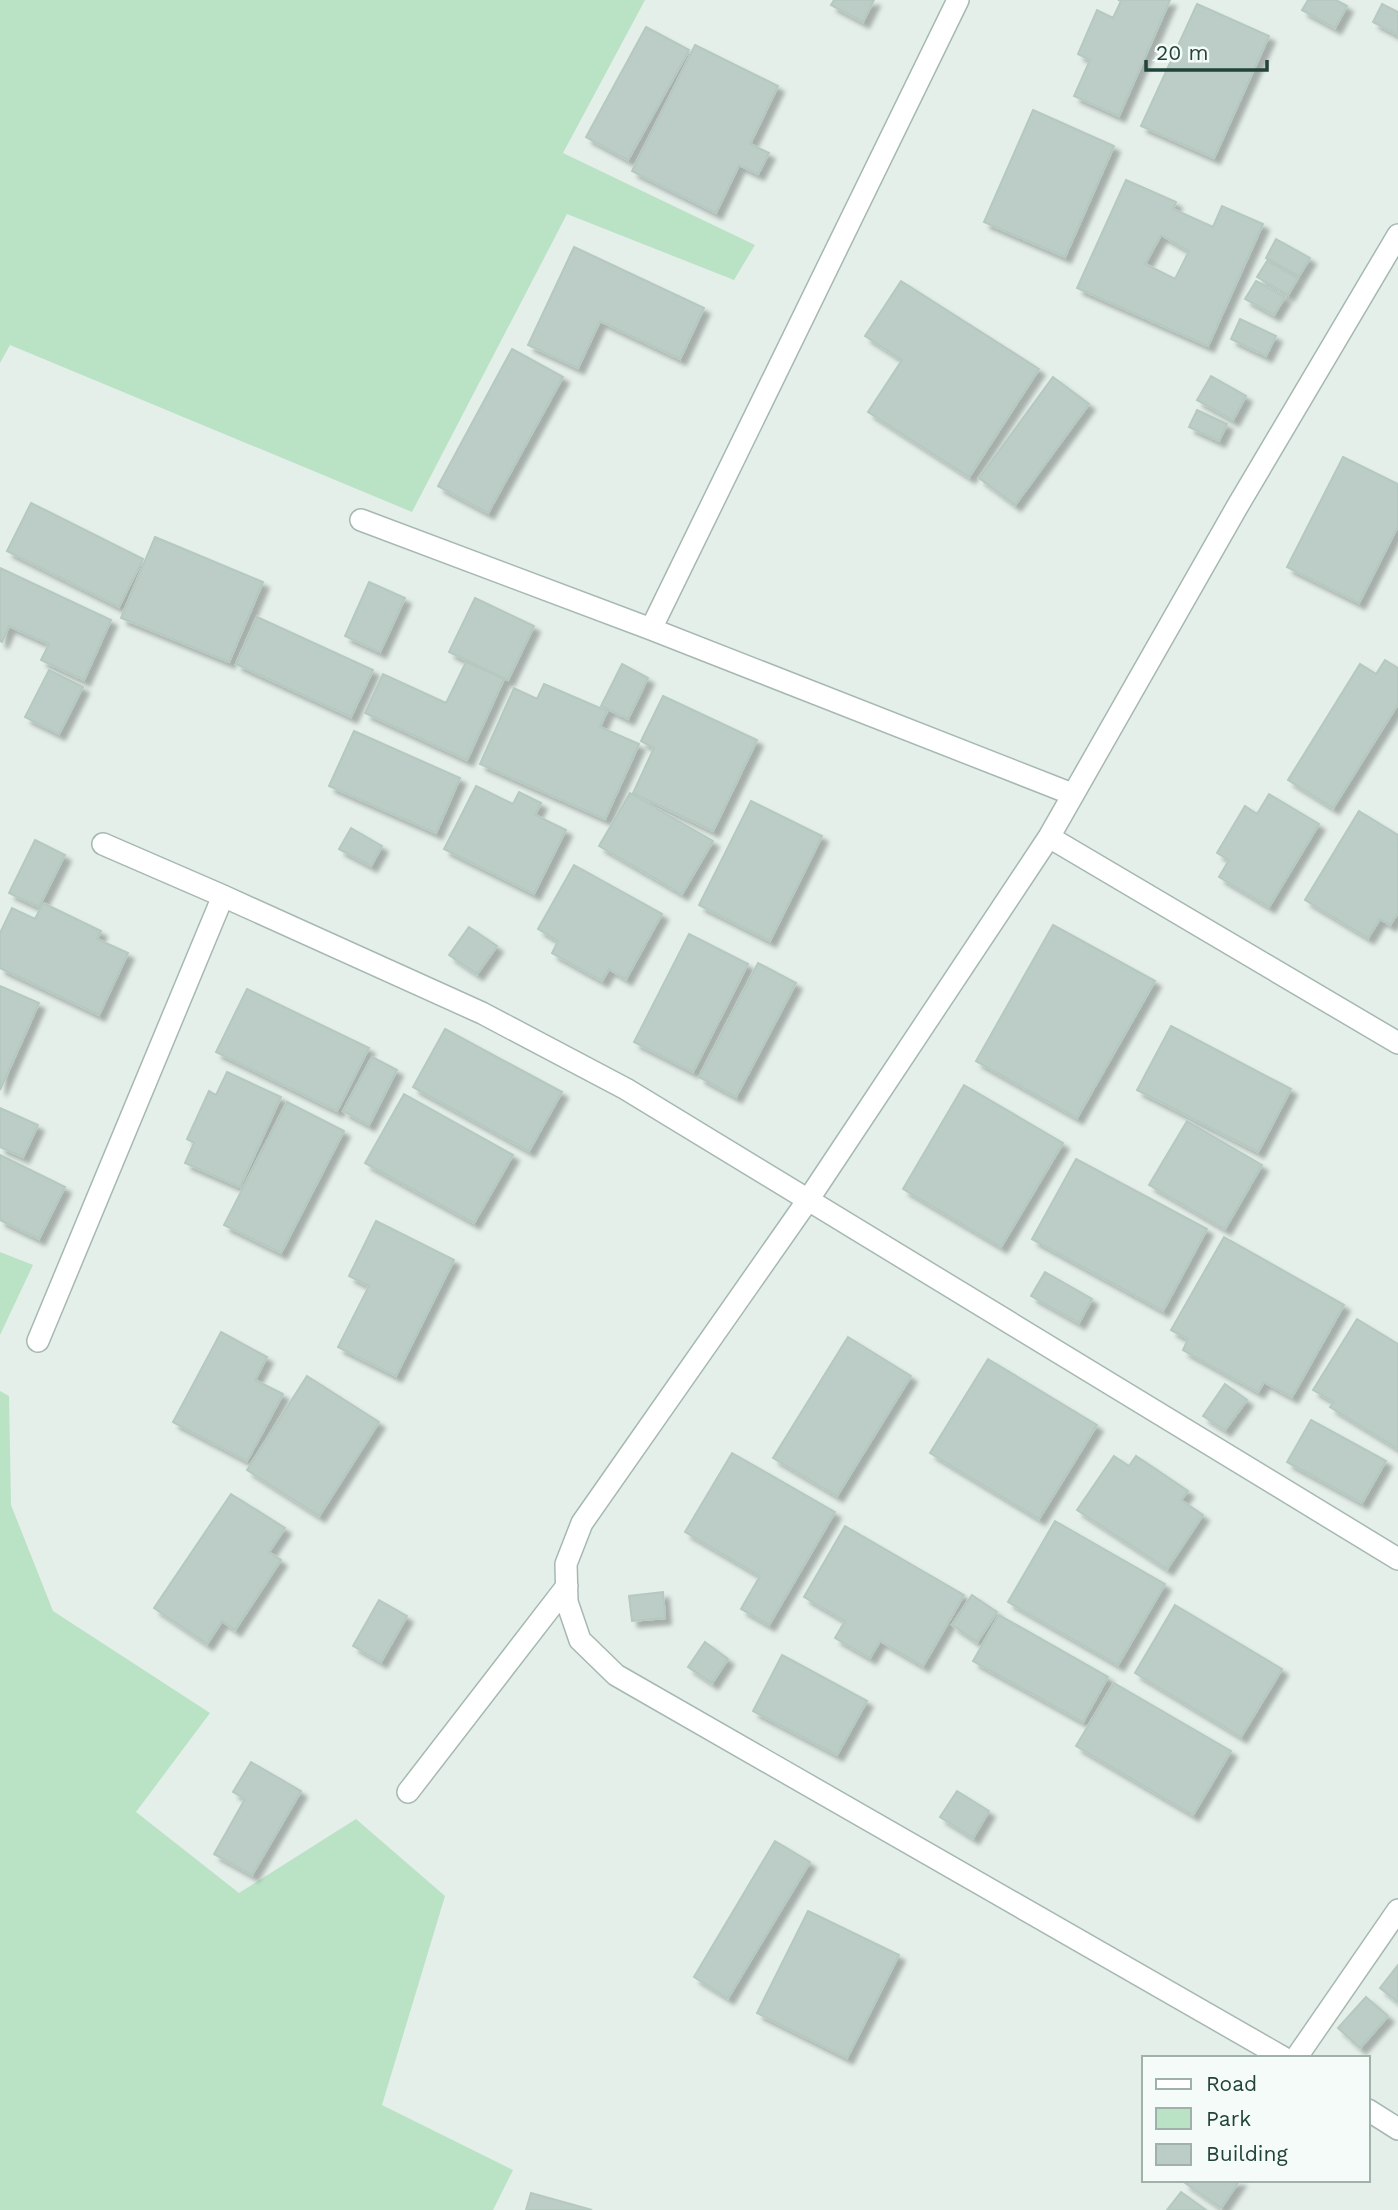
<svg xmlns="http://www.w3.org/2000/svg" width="1398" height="2210" font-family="'Work Sans',sans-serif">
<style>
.green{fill:#bae2c5}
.building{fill:#bbcdc6;stroke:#b5c9c1;stroke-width:2;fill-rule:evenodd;filter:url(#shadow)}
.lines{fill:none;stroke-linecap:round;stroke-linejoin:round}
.minor-casing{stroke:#a6b8b2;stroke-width:24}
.minor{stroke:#fff;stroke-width:21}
</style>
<defs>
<filter id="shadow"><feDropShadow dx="6" dy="6" stdDeviation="2" flood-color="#0004"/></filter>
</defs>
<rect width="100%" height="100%" fill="#e4efea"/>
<path class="green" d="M 0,0 L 645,0 L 563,153 L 755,245 L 734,280 L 567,214 L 412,512 L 10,345 L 0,363 Z
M 0,1252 L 33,1265 L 0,1335 Z
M 0,1391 L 9,1396 L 11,1505 L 53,1611 L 210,1713 L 136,1812 L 239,1893 L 356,1819 L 445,1896 L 382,2105 L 513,2170 L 493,2210 L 0,2210 Z"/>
<path class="building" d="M 834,0 L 874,0 L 863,22 L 831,5 Z
M 1118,0 L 1170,0 L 1119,116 L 1074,96 L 1090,60 L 1078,54 L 1097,10 L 1113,18 L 1121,1 Z
M 1308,0 L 1336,0 L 1347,6 L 1335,28 L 1302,10 Z
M 1197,4 L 1269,36 L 1214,158 L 1141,126 Z
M 1382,4 L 1398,12 L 1398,35 L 1373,22 Z
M 646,27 L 689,50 L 628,160 L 586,137 Z
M 695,45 L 778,86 L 750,144 L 769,153 L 758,174 L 739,165 L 716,213 L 632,171 Z
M 1033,110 L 1114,146 L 1065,257 L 984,222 Z
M 1126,180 L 1176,202 L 1173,209 L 1213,227 L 1222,206 L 1263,224 L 1208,346 L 1077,288 ZM 1161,235 L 1189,251 L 1175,279 L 1145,264 Z
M 1276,239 L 1310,258 L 1299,276 L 1266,258 Z
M 574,247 L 704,308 L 680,359 L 600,321 L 578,368 L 528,345 Z
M 1267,261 L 1298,278 L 1288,295 L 1257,277 Z
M 901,281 L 1039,369 L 969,477 L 868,412 L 902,360 L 865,336 Z
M 1256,281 L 1285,297 L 1274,315 L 1245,299 Z
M 1240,319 L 1276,336 L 1266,356 L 1231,339 Z
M 512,349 L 563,377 L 488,513 L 438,486 Z
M 1211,376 L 1246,396 L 1233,420 L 1197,400 Z
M 1053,377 L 1089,404 L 1015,505 L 979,478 Z
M 1197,410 L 1227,424 L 1219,441 L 1189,427 Z
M 1343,457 L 1398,484 L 1398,526 L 1359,603 L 1287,567 Z
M 31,503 L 143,559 L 119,607 L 7,551 Z
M 155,537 L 263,582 L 229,662 L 121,618 Z
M 0,568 L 111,620 L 84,680 L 41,660 L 49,644 L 9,626 L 2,642 L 0,641 Z
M 369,582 L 405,598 L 380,652 L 345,636 Z
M 475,598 L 534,626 L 508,680 L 449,652 Z
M 257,617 L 373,670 L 351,717 L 236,664 Z
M 1385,660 L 1398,668 L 1398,704 L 1333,808 L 1288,780 L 1360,664 L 1376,674 Z
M 466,662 L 504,679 L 467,760 L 365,713 L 383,674 L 446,703 Z
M 622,664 L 648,678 L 628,719 L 601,706 Z
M 49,670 L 83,687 L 59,734 L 25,717 Z
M 544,684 L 607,711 L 600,727 L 639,744 L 605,819 L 480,764 L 514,688 L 537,699 Z
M 663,696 L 757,740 L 713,831 L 633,793 L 654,748 L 641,741 Z
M 354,731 L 460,778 L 436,833 L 329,786 Z
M 476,786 L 513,804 L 519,792 L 541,803 L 535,815 L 566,830 L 534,894 L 444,849 Z
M 630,793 L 713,841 L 682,894 L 599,846 Z
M 1269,794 L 1319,824 L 1269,907 L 1219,877 L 1229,860 L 1217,853 L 1245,806 L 1257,814 Z
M 751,801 L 822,836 L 770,941 L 699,905 Z
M 1359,811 L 1398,835 L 1398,913 L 1390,925 L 1380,919 L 1368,938 L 1305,900 Z
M 351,828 L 382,846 L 371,866 L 339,849 Z
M 35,840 L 65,855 L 39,907 L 9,893 Z
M 574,865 L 662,914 L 626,979 L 609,969 L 602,981 L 552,953 L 558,941 L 538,929 Z
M 43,903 L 101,931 L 97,939 L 128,953 L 99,1015 L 0,968 L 0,933 L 12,908 L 35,919 Z
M 1053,925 L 1155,981 L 1077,1118 L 976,1061 Z
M 469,927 L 497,946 L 477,974 L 449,955 Z
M 689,934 L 748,964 L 693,1072 L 634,1042 Z
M 758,963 L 796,983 L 736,1097 L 699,1077 Z
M 0,986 L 39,1003 L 0,1090 Z
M 247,989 L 369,1048 L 337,1111 L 216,1052 Z
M 1171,1026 L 1291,1089 L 1258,1152 L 1137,1090 Z
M 445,1029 L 562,1092 L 529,1151 L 413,1087 Z
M 372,1057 L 397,1070 L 369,1125 L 343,1111 Z
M 227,1072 L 281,1097 L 240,1187 L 185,1163 L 194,1143 L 187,1139 L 209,1091 L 216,1095 Z
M 964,1085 L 1063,1143 L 1001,1247 L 903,1189 Z
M 404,1094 L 513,1155 L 474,1223 L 365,1163 Z
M 287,1102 L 344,1131 L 281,1253 L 224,1225 Z
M 0,1108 L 38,1125 L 23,1157 L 0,1147 Z
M 1187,1121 L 1262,1165 L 1225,1229 L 1149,1185 Z
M 0,1155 L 65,1187 L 39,1239 L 0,1220 Z
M 1076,1159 L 1207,1229 L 1163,1311 L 1032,1239 Z
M 376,1221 L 454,1260 L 396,1376 L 338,1347 L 369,1286 L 349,1276 Z
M 1224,1237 L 1344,1305 L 1292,1397 L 1264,1382 L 1258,1392 L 1183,1350 L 1188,1339 L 1171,1330 Z
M 1045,1272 L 1092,1299 L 1079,1323 L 1031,1296 Z
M 1357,1319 L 1398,1344 L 1398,1449 L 1330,1407 L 1334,1402 L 1313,1390 Z
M 221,1332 L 267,1357 L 255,1380 L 283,1394 L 247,1461 L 173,1422 Z
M 848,1337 L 911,1376 L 837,1496 L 773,1458 Z
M 988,1359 L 1097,1425 L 1039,1519 L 930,1453 Z
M 307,1376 L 379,1422 L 319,1516 L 247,1470 Z
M 1225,1384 L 1247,1400 L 1225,1430 L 1203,1416 Z
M 1311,1420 L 1386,1461 L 1362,1503 L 1287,1462 Z
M 732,1453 L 835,1512 L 769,1625 L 741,1609 L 760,1576 L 685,1532 Z
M 1114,1456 L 1129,1466 L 1136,1456 L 1188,1491 L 1181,1500 L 1203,1515 L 1167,1569 L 1077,1510 Z
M 231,1494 L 285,1528 L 269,1552 L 281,1560 L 235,1630 L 222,1621 L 207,1644 L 154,1608 Z
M 1055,1521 L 1165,1584 L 1118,1665 L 1008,1602 Z
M 845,1526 L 964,1595 L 923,1666 L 880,1641 L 870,1658 L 835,1638 L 845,1621 L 804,1597 Z
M 663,1592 L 665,1618 L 632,1621 L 629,1596 Z
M 972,1595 L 997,1612 L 977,1642 L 952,1625 Z
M 379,1600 L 407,1616 L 381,1662 L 353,1646 Z
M 1175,1605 L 1282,1669 L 1241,1737 L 1135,1673 Z
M 999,1615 L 1108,1677 L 1083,1722 L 973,1661 Z
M 705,1642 L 728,1659 L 712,1683 L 688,1667 Z
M 782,1655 L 867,1701 L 837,1755 L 753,1711 Z
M 1114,1683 L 1231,1751 L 1193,1815 L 1076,1746 Z
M 251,1762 L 301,1791 L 252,1875 L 214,1854 L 245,1799 L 233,1792 Z
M 957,1791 L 989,1811 L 973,1838 L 940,1817 Z
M 775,1841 L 810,1862 L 728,1998 L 694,1977 Z
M 808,1911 L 899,1955 L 847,2058 L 757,2013 Z
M 1398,1965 L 1398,2002 L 1380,1988 Z
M 1366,1997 L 1388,2016 L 1360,2048 L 1338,2028 Z
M 1186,2180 L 1240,2180 L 1221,2208 L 1184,2182 Z
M 1181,2192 L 1206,2210 L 1167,2210 Z
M 531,2193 L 592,2210 L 526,2210 Z"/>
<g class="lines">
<defs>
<path id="minor" d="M 361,520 L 651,629 L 1072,794
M 651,629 L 958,0
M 1049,837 L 1398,1043
M 103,844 L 223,896 L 482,1013 L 626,1089 L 1398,1559
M 38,1341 L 223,896
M 408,1792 L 567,1586
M 1284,2058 L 616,1675 L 580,1640 L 567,1602 L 566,1564 L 582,1523 L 808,1200 L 1049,837 L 1237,507 L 1398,235
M 1296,2058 L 1398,1910
M 1368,2110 L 1398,2129"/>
</defs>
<use href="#minor" class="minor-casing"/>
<use href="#minor" class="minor"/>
</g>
<rect x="1142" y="2056" width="228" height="126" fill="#f5fbf8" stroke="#a0b1ac" stroke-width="2"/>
<rect x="1156" y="2079" width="35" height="10" fill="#ffffff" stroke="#a0b1ac" stroke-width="2"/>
<text x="1206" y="2091" font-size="21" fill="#21433a">Road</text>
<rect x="1156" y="2108" width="35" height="21" fill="#bae2c5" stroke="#a0b1ac" stroke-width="2"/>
<text x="1206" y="2126" font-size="21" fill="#21433a">Park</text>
<rect x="1156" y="2144" width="35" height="21" fill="#bbcdc6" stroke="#a0b1ac" stroke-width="2"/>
<text x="1206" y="2161" font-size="21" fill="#21433a">Building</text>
<path d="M1146 60v10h121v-10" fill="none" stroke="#21433a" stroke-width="3.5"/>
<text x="1156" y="60" font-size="21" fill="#21433a" stroke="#f5fbf8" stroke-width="5" paint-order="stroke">20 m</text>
</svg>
